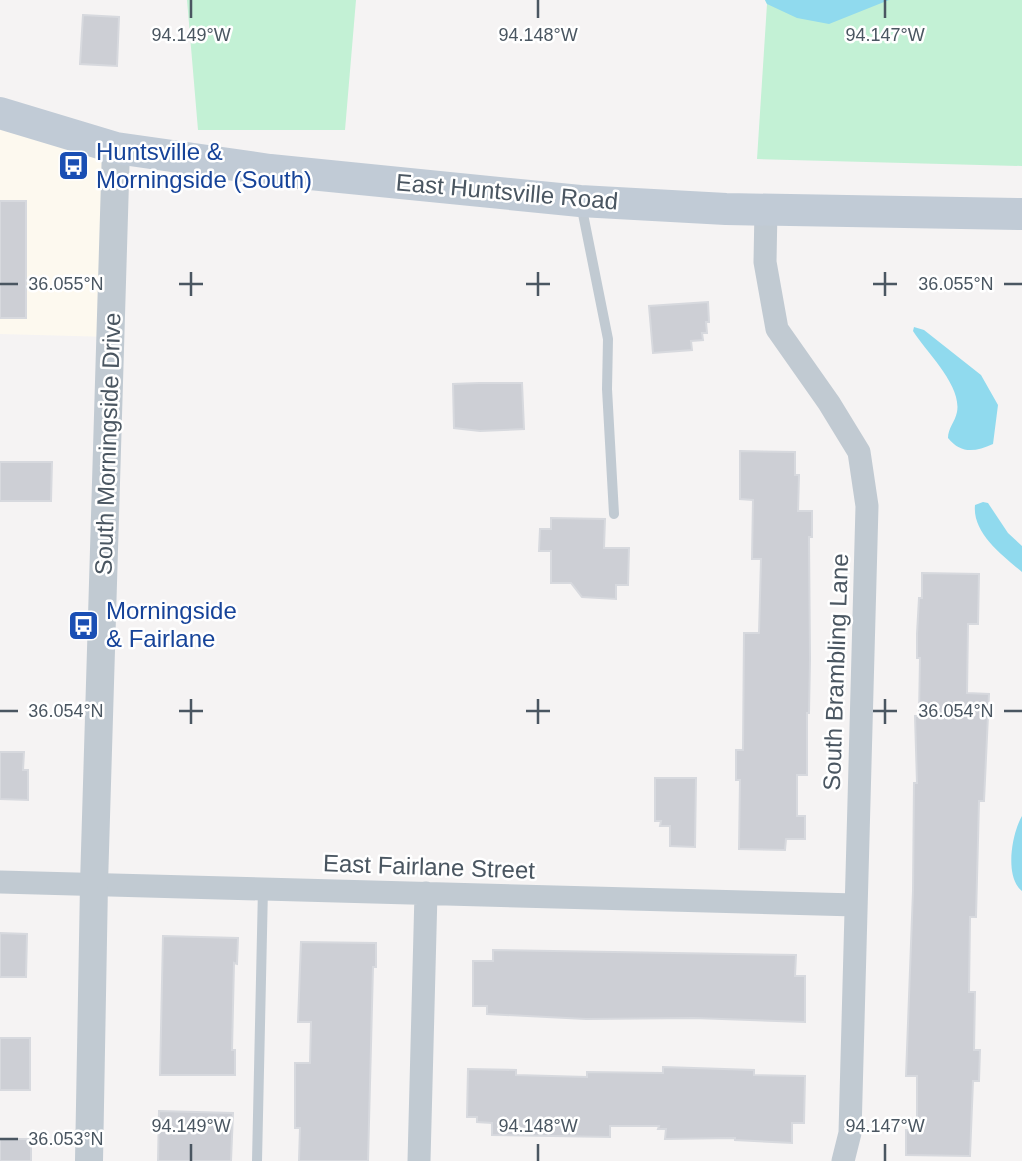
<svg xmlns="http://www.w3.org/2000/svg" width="1022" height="1161" font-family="Arial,sans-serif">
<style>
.commercial{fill:#fdf9ef}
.green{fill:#c3f1d5}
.water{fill:#90daee}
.building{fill:#cdcfd5;stroke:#d7d9de;stroke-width:2}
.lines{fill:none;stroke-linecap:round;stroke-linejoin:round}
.service{stroke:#c1cad2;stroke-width:10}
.minor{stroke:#c1cad2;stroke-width:23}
.tertiary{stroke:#c1cad2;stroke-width:28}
.secondary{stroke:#c1cbd6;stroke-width:32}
.ticks{fill:none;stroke:#4a5661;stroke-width:2.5}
.labels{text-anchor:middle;stroke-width:5;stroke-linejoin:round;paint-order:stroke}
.transit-label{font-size:24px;fill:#164399;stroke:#fff;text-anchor:start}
.street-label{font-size:24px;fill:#4a5661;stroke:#fff}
.ticks-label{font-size:18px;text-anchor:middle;fill:#4a5661;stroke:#fff;stroke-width:5;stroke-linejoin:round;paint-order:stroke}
</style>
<rect width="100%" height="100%" fill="#f5f3f3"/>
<path class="commercial" d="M 0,113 L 116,148 L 111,337 L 0,334 Z"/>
<path class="green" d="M 187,0 L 356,0 L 345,130 L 198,130 Z
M 765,0 L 1022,0 L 1022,166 L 757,159 L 767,4 Z"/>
<path class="water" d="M 765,0 L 889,0 L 829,24 L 797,18 L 767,4 Z
M 914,327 L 924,330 L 981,375 L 998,405 L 993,444 C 975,452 961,454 948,438 C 948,428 955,422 957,412 C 962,385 926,352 913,331 Z
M 983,502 L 988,503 L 1008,533 L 1022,546 L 1022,572 C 1003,556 972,533 975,505 Z
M 1022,816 L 1022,891 C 1004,877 1012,833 1022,816 Z"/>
<path class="building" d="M 83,15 L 119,17 L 117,66 L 80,64 Z
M 0,201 L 26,201 L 26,318 L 0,318 Z
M 708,302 L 709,322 L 706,322 L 707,333 L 702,333 L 703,340 L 691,341 L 692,350 L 653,353 L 649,306 Z
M 479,383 L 522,383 L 524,429 L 480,431 L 454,428 L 453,384 Z
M 740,451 L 795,452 L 795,475 L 799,475 L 798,511 L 812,511 L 812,537 L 809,537 L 810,659 L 809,713 L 807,713 L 807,775 L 797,775 L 797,816 L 805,816 L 805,839 L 786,839 L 785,850 L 739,849 L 740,780 L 736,780 L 736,750 L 743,750 L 744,633 L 759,633 L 761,559 L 752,559 L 753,500 L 740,499 Z
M 0,462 L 52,462 L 51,501 L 0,501 Z
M 551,518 L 605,519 L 604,548 L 629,548 L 628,585 L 616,585 L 616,599 L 582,597 L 571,583 L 551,583 L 551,551 L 539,551 L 540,529 L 551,529 Z
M 922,573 L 979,574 L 978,624 L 968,624 L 967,693 L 989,694 L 984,801 L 979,801 L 976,917 L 970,917 L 969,992 L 975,992 L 974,1050 L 980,1050 L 979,1081 L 973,1081 L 970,1156 L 906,1155 L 906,1130 L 917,1131 L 917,1076 L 906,1076 L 913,891 L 914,783 L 917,783 L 915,716 L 919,716 L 920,658 L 917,658 L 917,634 L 919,598 L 922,598 Z
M 0,752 L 24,752 L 23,770 L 28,770 L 28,800 L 0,799 Z
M 655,778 L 696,778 L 695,847 L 670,846 L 670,826 L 660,826 L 661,821 L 655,821 Z
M 0,933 L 27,934 L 26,977 L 0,977 Z
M 163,936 L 238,938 L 237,964 L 234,963 L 232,1050 L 235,1050 L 235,1075 L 160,1075 Z
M 301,942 L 376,943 L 376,967 L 373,967 L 368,1161 L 299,1161 L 300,1128 L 295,1128 L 295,1063 L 310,1063 L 311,1022 L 298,1022 Z
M 493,950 L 796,955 L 795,976 L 805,976 L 805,1022 L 694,1018 L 586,1019 L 487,1014 L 487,1006 L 473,1006 L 473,961 L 493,961 Z
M 0,1038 L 30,1038 L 30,1090 L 0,1090 Z
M 663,1067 L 754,1070 L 754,1075 L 805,1076 L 804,1123 L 792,1123 L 792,1143 L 735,1140 L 735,1138 L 665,1139 L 666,1129 L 658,1129 L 659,1126 L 610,1126 L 610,1137 L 492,1135 L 492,1123 L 477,1122 L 477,1117 L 467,1117 L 468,1069 L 516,1070 L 516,1075 L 587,1077 L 587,1072 L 663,1073 Z
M 159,1111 L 233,1113 L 231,1161 L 158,1161 Z
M 0,1139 L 31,1139 L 31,1161 L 0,1161 Z"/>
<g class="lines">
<path class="service" d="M 581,204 L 608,339 L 607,389 L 614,514
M 257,1161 L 263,888"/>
<path class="minor" d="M 766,209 L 765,262 L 777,329 L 829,403 L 859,452 L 867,506 L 850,1133 L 843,1161
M 0,882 L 856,905
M 419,1161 L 426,893"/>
<path class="tertiary" d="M 89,1161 L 94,884 L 116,148"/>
<path class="secondary" d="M 0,113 L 116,148 L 270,170 L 580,201 L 726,209 L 1022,214"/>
</g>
<path class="ticks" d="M 191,0 L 191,18M 538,0 L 538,18M 885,0 L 885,18M 191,272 L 191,296M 538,272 L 538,296M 885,272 L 885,296M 0,284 L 18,284M 179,284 L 203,284M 526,284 L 550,284M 873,284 L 897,284M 1004,284 L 1022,284M 191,699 L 191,724M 538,699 L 538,724M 885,699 L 885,724M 0,711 L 18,711M 179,711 L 203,711M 526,711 L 550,711M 873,711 L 897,711M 1004,711 L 1022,711M 0,1139 L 18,1139M 191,1144 L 191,1161M 538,1144 L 538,1161M 885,1144 L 885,1161"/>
<defs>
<symbol id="bus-square" viewBox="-11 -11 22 22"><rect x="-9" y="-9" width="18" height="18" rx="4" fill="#1a4fb4" stroke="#fff"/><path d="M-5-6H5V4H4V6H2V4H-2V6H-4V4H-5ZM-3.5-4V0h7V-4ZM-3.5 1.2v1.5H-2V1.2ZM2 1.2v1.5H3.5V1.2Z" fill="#fff"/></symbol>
</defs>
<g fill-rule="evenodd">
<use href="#bus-square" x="56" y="148" width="35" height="35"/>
<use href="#bus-square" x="66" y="608" width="35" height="35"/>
</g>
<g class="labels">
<g class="transit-label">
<text x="96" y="160">Huntsville &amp;<tspan x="96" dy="28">Morningside (South)</tspan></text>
<text x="106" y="619">Morningside<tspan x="106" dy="28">&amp; Fairlane</tspan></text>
</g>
<g class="street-label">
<text transform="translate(507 192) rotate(5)" y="8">East Huntsville Road</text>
<text transform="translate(108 444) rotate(-88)" y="8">South Morningside Drive</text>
<text transform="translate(836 672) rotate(-88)" y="8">South Brambling Lane</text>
<text transform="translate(429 867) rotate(2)" y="8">East Fairlane Street</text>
</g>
</g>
<g class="ticks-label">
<text x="191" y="41">94.149°W</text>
<text x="538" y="41">94.148°W</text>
<text x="885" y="41">94.147°W</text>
<text x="66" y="290">36.055°N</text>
<text x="956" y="290">36.055°N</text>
<text x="66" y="717">36.054°N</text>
<text x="956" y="717">36.054°N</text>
<text x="191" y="1132">94.149°W</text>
<text x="538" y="1132">94.148°W</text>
<text x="885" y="1132">94.147°W</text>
<text x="66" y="1145">36.053°N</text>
</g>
</svg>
